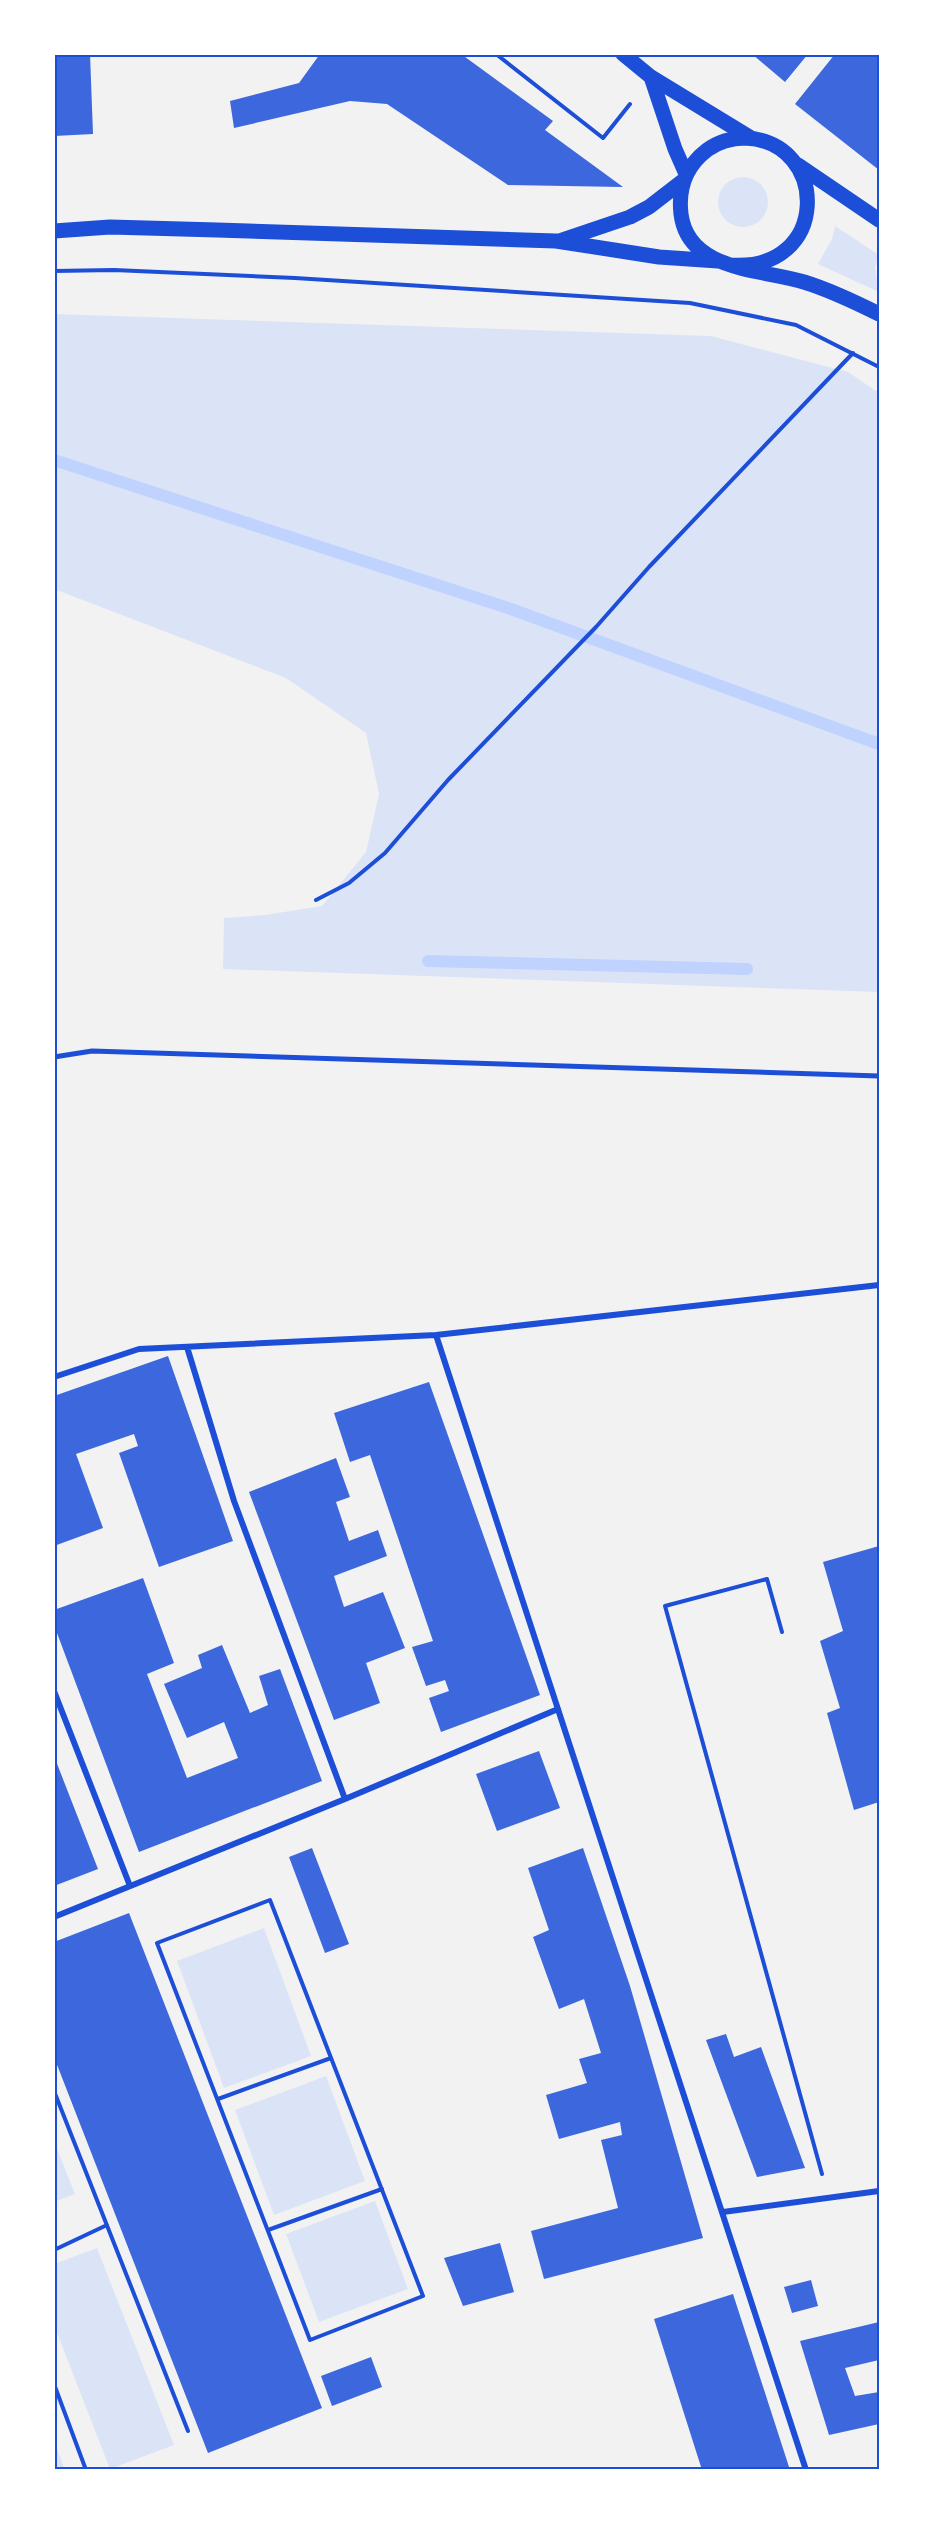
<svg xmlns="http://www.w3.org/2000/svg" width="933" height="2524" font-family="'Archivo Narrow',sans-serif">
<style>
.green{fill:#dbe4f7}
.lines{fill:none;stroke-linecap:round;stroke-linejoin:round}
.stream{stroke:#bfd3fe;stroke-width:12}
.building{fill:#3d67dc}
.path{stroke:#1d4ed8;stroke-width:4}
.pedestrian{stroke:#1d4ed8;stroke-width:5}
.minor{stroke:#1d4ed8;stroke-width:6}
.primary{stroke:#1d4ed8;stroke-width:15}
.neatline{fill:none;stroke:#1d4ed8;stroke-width:2}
</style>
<rect width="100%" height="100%" fill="#f2f2f2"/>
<path class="green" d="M718 202a25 25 0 1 1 50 0a25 25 0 1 1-50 0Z
M 835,226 L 879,255 L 875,267 L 879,292 L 818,264 L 832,239 Z
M 54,314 L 711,336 L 848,372 L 879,393 L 879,992 L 223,969 L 224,918 L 265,915 L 322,906 L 366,852 L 379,794 L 366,733 L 286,678 L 54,589 Z
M 264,1928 L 311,2056 L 224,2088 L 177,1961 Z
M 326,2076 L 365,2181 L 274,2215 L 235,2110 Z
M 54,2141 L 75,2194 L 54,2202 Z
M 375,2201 L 408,2289 L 319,2322 L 286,2234 Z
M 97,2248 L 174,2445 L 110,2469 L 54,2325 L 54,2264 Z
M 54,2441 L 65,2470 L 54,2470 Z"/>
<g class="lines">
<path class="stream" d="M 54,460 L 511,609 L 879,744
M 428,961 L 747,969"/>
</g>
<path class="building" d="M 54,54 L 90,54 L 93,134 L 54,136 Z
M 320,54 L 461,54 L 553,121 L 545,130 L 623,187 L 508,185 L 387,104 L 350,101 L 234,128 L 230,101 L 299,83 Z
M 752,54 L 808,54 L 785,82 Z
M 835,54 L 879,54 L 879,170 L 795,104 Z
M 168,1356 L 233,1541 L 159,1567 L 119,1453 L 138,1446 L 134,1434 L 76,1454 L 103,1528 L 54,1546 L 54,1396 Z
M 429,1382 L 540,1695 L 441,1732 L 429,1698 L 449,1691 L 445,1680 L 426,1686 L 412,1647 L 433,1641 L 370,1455 L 350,1462 L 334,1413 Z
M 336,1458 L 350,1497 L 336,1502 L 349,1541 L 378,1530 L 387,1556 L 334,1576 L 344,1607 L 383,1592 L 405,1648 L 366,1663 L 380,1703 L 334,1720 L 249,1492 Z
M 879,1546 L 879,1802 L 854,1810 L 827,1713 L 840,1708 L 820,1641 L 843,1631 L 823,1562 Z
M 143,1578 L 174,1663 L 147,1674 L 187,1778 L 238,1758 L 224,1722 L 187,1738 L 164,1684 L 202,1668 L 198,1655 L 222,1645 L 250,1713 L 268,1705 L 259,1676 L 280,1669 L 322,1781 L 139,1852 L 54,1625 L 54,1610 Z
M 539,1751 L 560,1808 L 497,1831 L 476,1774 Z
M 54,1756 L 98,1869 L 54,1886 Z
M 312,1848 L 349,1944 L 325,1953 L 289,1857 Z
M 583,1848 L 630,1986 L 703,2238 L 544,2279 L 531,2231 L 618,2208 L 601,2140 L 622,2135 L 620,2122 L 559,2139 L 546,2095 L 587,2083 L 579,2059 L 601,2053 L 584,1999 L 559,2009 L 533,1937 L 549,1930 L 528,1868 Z
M 129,1913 L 322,2408 L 208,2453 L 54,2057 L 54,1942 Z
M 726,2034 L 734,2057 L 761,2047 L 805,2168 L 757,2177 L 706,2040 Z
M 500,2243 L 514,2292 L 463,2306 L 444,2258 Z
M 811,2280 L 818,2306 L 792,2313 L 784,2287 Z
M 733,2294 L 790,2470 L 702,2470 L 654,2319 Z
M 879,2322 L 879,2360 L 845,2368 L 855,2396 L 879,2392 L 879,2424 L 829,2435 L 800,2341 Z
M 371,2357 L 382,2387 L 332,2406 L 321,2376 Z"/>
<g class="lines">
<path class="path" d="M 496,54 L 603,138 L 630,104
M 54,271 L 114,270 L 295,278 L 690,303 L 796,325 L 879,367
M 316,900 L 349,883 L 385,853 L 448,780 L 596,627 L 649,567 L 853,353
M 782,1632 L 767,1579 L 665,1606 L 822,2174
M 270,1900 L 423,2296 L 310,2340 L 157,1943 Z
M 54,2091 L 188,2431
M 218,2099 L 331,2058
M 268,2230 L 382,2189
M 54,2250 L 107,2225
M 54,2384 L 86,2470"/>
<path class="pedestrian" d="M 54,1057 L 92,1051 L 879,1076"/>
<path class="minor" d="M 436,1335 L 806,2470
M 187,1347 L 234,1501 L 345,1799
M 54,1377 L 139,1349 L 436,1335 L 879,1285
M 54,1691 L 130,1886
M 54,1917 L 345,1799 L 558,1709
M 723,2212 L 879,2191"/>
<path class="primary" d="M 623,54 L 651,77 L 751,138
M 651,77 L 675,149 L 686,174
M 798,165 L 879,220
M 54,231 L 110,227 L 217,230 L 556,241 L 659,257 L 718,261
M 559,241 L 630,217 L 649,207 L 684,180
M 730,265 C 831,273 830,141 745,138 C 731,138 718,142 707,150 C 686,166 678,189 681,214 C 688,272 763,269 804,282 C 830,290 855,302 879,314"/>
</g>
<rect width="933" height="2524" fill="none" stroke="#ffffff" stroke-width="111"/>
<rect x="56" y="56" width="822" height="2412" class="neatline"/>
</svg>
